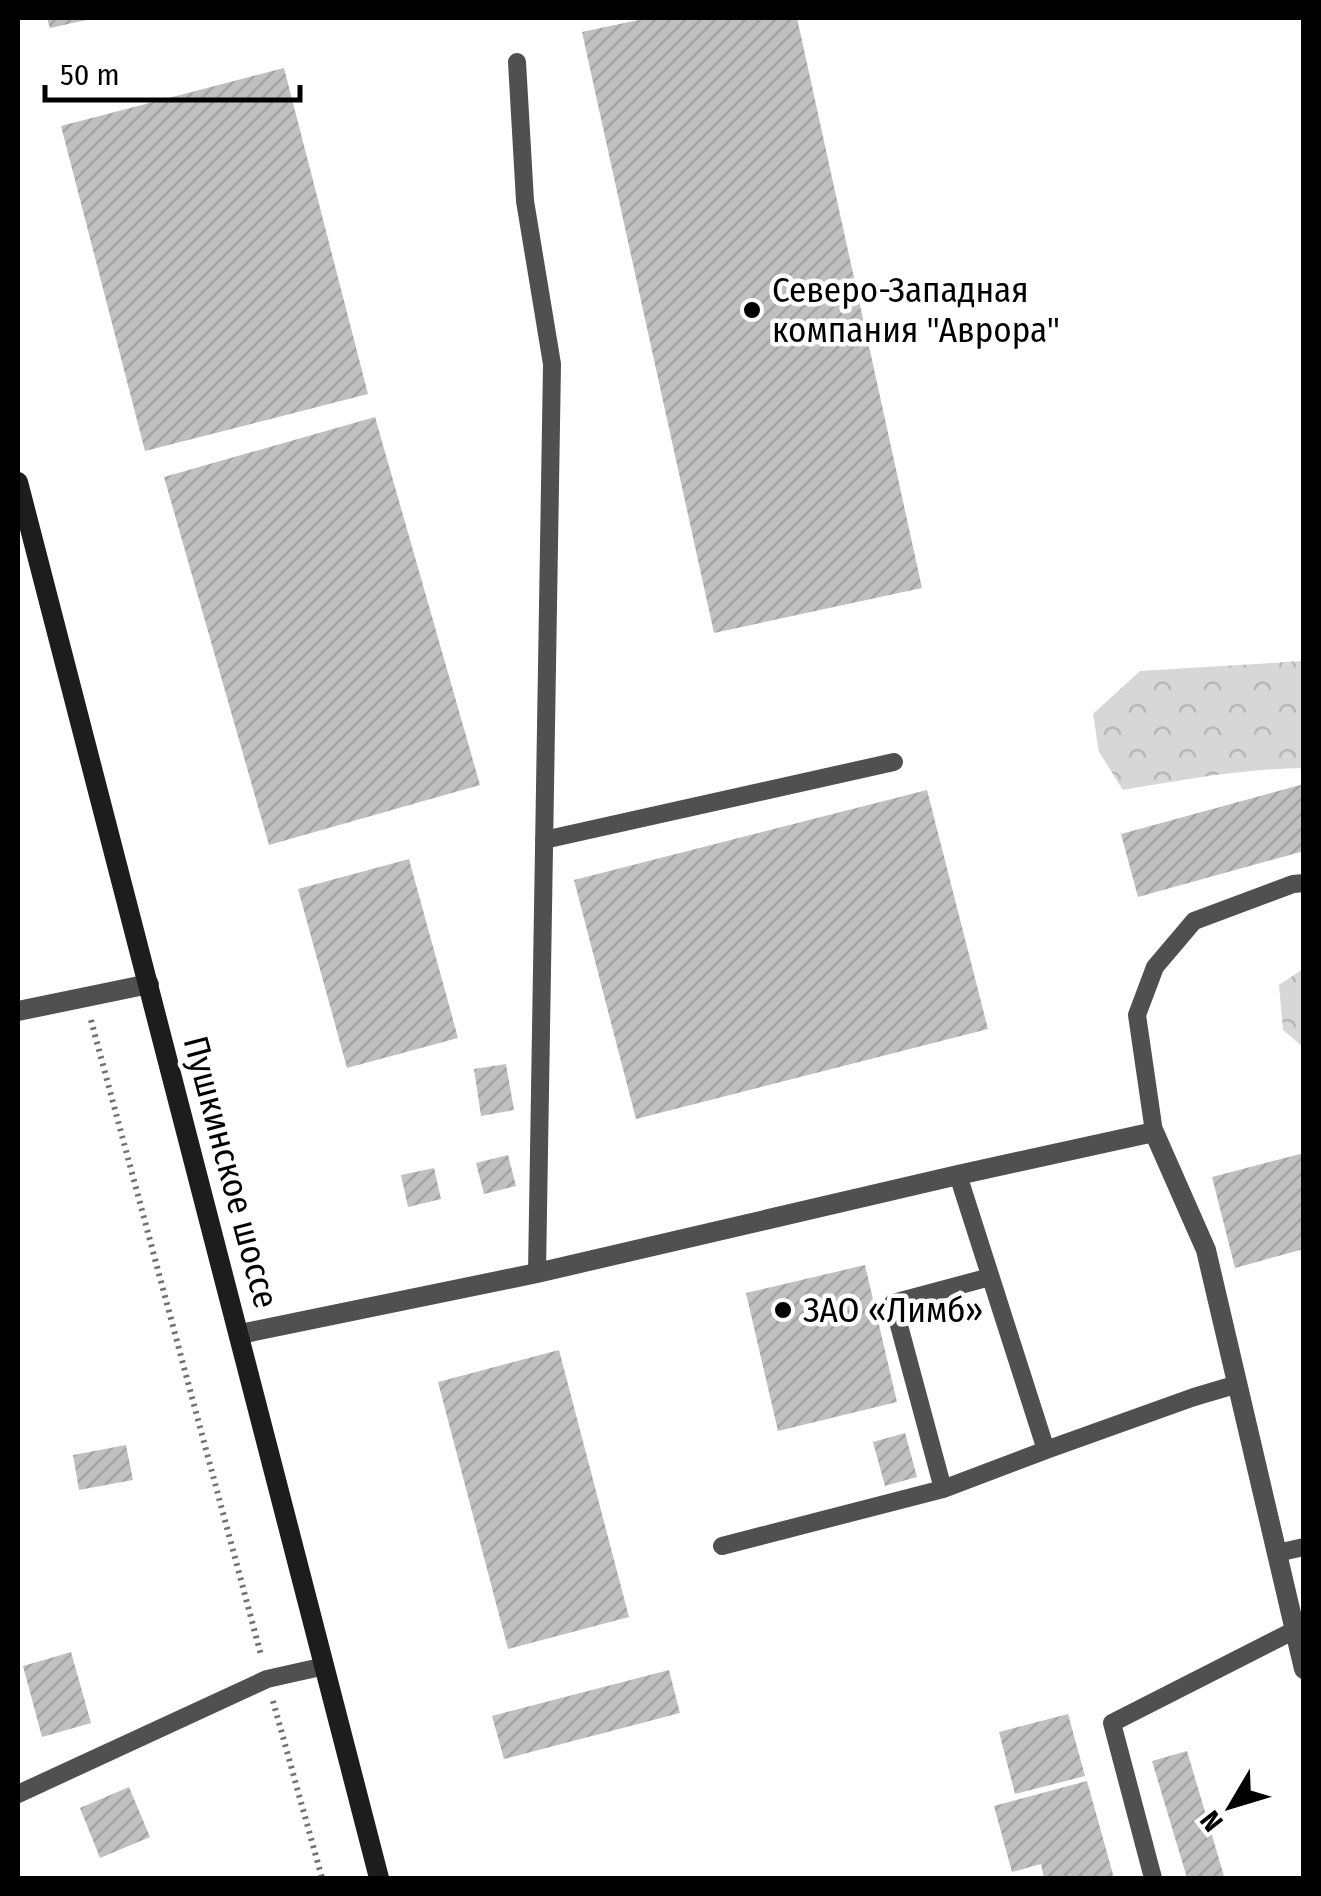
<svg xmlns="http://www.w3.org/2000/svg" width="1321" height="1896" font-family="'Fira Sans Condensed',sans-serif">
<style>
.forest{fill:url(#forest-crowns)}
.building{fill:url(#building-hatch)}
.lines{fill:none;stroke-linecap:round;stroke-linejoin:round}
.path{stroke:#727272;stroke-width:6;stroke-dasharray:2.5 5;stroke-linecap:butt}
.lane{stroke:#505050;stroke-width:18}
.street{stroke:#505050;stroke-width:20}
.secondary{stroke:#1d1d1d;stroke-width:20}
.poi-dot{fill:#000;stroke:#fff;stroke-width:4}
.labels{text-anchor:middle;stroke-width:9;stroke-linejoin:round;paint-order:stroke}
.poi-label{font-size:35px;fill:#000;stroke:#fff;text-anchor:start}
.street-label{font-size:35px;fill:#000;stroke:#fff}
</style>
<defs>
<pattern id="forest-crowns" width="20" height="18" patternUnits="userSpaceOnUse" patternTransform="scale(2.5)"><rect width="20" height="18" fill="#d7d7d7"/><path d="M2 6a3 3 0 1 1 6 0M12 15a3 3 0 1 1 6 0" fill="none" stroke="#b7b7b7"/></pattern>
<pattern id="building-hatch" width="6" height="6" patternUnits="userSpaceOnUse" patternTransform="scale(2.5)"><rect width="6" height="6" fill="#c0c0c0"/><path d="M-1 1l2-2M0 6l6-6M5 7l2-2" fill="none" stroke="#a3a3a3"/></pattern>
</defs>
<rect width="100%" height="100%" fill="#fff"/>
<path class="forest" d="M 1303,661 L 1303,768 C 1243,769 1182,780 1123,790 L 1099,752 L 1093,714 L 1140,671 Z
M 1303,969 L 1303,1047 L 1283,1030 L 1279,985 Z"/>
<path class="building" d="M 47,18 L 91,18 L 91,19 L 50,28 Z
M 648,18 L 797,18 L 922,588 L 714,633 L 582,32 Z
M 284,68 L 368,394 L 145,451 L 61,126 Z
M 375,417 L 480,785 L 269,845 L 164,477 Z
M 1304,784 L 1304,851 L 1138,897 L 1121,834 Z
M 927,790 L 988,1029 L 636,1119 L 574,880 Z
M 409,859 L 458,1038 L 347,1068 L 298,889 Z
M 506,1064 L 514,1110 L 481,1116 L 474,1069 Z
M 1304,1153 L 1304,1249 L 1235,1268 L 1212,1177 Z
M 508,1155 L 516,1186 L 484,1194 L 476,1163 Z
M 434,1168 L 441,1199 L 408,1207 L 401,1175 Z
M 865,1265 L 897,1402 L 778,1431 L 746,1293 Z
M 559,1350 L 629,1617 L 508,1649 L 438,1382 Z
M 905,1433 L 917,1477 L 885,1486 L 873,1442 Z
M 126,1445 L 133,1480 L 79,1490 L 73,1455 Z
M 71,1652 L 91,1723 L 42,1737 L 23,1666 Z
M 669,1670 L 680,1713 L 504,1759 L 492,1716 Z
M 1068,1714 L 1085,1776 L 1015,1794 L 999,1732 Z
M 1187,1751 L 1224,1876 L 1216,1878 L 1187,1878 L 1152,1761 Z
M 1087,1781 L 1114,1878 L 1044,1878 L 1041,1864 L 1012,1872 L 994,1806 Z
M 129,1787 L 150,1837 L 100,1858 L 80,1808 Z"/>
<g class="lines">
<path class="path" d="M 91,1020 L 261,1655
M 273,1701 L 322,1878"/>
<path class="lane" d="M 517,62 L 525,201 L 552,364 L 537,1273
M 544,840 L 894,762
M 1154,1132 L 1137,1015 L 1155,967 L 1194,921 L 1293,884 L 1304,883
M 1046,1450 L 1194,1397 L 1238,1384
M 943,1489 L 893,1303 L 990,1277
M 722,1546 L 943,1489 L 1046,1450 L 958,1175
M 1277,1553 L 1304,1547
M 18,1794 L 267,1679 L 325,1666
M 1153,1878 L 1112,1723 L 1295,1630"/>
<path class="street" d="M 18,1011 L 149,984
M 240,1334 L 537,1273 L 958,1175 L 1154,1132 L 1206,1250 L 1304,1669"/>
<path class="secondary" d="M 18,482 L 379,1878"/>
</g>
<g class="poi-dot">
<circle cx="752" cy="310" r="10"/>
<circle cx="783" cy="1310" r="10"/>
</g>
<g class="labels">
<g class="poi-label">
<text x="772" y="302">Северо-Западная<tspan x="772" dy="40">компания "Аврора"</tspan></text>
<text x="803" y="1322">ЗАО «Лимб»</text>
</g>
<g class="street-label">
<text transform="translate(231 1172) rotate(75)" y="12">Пушкинское шоссе</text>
</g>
</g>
<rect width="1321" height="1896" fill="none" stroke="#000000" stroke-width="40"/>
<g transform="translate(1231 1806) rotate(232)" stroke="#ffffff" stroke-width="8" paint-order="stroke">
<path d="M0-8L18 38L0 25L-18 38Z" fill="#000000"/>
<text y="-15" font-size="28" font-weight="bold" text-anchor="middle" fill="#000000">N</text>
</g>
<path d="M45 85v15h255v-15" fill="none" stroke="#000000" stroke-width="5"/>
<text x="60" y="85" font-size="30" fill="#000000" stroke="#ffffff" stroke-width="8" paint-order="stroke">50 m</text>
</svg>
